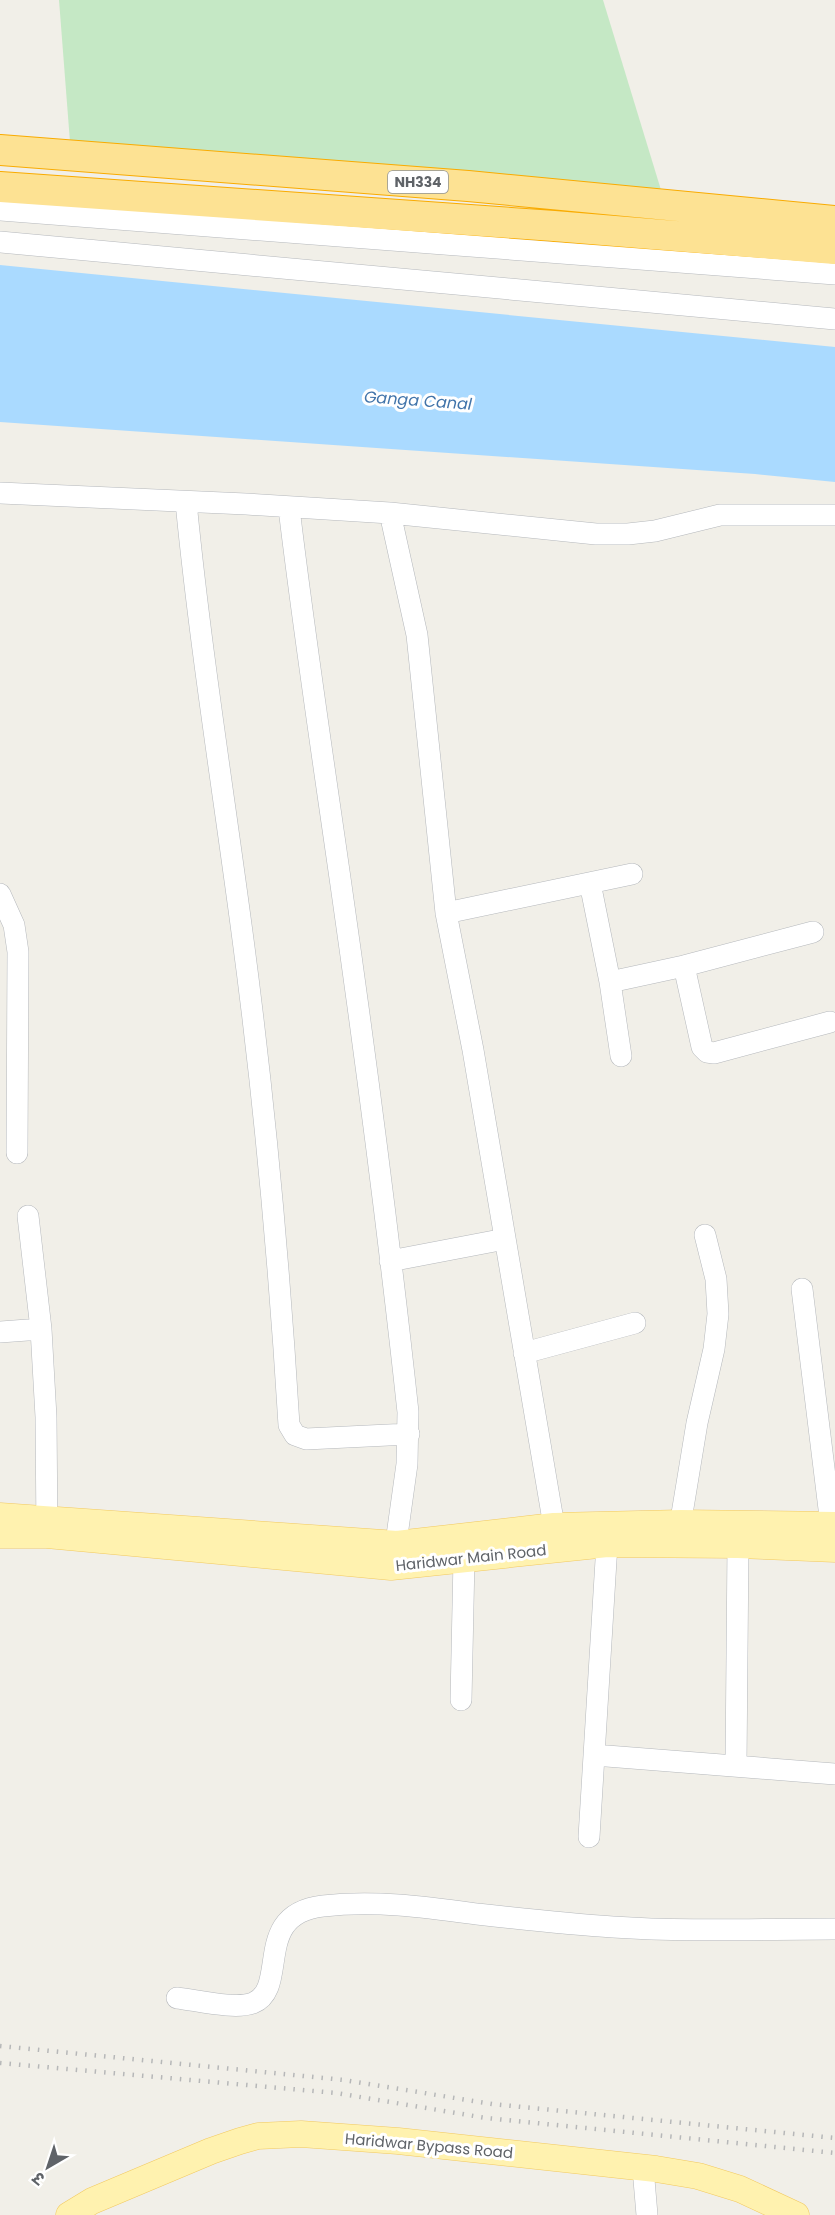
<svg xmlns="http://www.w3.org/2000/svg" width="835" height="2215" font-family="Poppins,'Noto Sans Devanagari',sans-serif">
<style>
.green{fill:#c5e8c5}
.water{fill:#aadaff}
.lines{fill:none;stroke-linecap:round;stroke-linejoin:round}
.minor-casing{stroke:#b5b8bc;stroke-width:22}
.major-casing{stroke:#f2c960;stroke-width:27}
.highway-casing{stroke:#f9ab00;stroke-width:32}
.minor{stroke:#fff;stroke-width:21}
.major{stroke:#fff2af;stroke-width:26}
.highway{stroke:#fde293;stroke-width:30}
.rail{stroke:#b6b7b8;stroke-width:4.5;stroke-dasharray:1.5 8;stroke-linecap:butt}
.labels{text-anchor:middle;stroke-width:6;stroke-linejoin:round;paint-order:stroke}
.shield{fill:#fff;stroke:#8f9295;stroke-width:1.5}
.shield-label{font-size:14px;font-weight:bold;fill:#5f6368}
.street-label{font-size:15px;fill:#5f6368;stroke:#fff}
.water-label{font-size:16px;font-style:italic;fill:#4174aa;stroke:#fff}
</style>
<rect width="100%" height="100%" fill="#f1efe8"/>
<path class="green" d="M 59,0 L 603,0 L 661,190 L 70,142 Z"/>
<path class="water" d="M 0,265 L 835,347 L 835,482 L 755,474 L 0,422 Z"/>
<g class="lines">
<defs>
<path id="minor" d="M 0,210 L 835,274
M 0,242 L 835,319
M 0,493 L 246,504 L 390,513 L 596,534 L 628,534 L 655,531 L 720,515 L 835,515
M 186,502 C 200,646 223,789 242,932 C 264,1096 279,1260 289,1425 L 295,1435 L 306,1439 L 409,1434
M 289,508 C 304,634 323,759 341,885 C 366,1060 389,1236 408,1412 L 407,1464 L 394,1557
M 390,513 L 417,635 L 446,913 L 473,1050 L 554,1526
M 590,883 L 610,982 L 621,1056
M 0,894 L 14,925 L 18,952 L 17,1153
M 446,913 L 632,874
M 684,966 L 702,1047 L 707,1052 L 714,1053 L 830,1022
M 610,982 L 684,966 L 813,932
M 28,1216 L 41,1329 L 46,1417 L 47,1535
M 390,1261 L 505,1239
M 802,1289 L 831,1525
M 0,1332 L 41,1329
M 524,1353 L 635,1323
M 678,1538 L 697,1423 L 714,1349 L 718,1314 L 716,1279 L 705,1235
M 461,1700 L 464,1559
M 594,1755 L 835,1774
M 736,1765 L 738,1545
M 589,1837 L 607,1544
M 177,1998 C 196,2000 235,2010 253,2003 C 290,1988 251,1914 323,1906 C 375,1900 425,1907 477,1914 C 522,1919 567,1924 613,1927 C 687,1932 761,1929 835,1929
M 643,2168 L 647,2215"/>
<path id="major" d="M 0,1516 L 397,1544 L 554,1526 L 681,1523 L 835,1525
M 0,1535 L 47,1535 L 391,1567 L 607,1544 L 738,1545 L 835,1549
M 69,2215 L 92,2201 L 211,2151 L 240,2141 L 258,2136 L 301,2134 L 398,2141 L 656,2169 L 698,2176 L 740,2189 L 796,2215"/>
<path id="highway" d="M 0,150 L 468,186 L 835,221
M 0,187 L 554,226 L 835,249"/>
</defs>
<use href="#minor" class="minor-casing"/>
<use href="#major" class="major-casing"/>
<use href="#highway" class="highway-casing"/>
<use href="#minor" class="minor"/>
<use href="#major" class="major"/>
<use href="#highway" class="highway"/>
<path class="rail" d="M 0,2046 L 344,2080 L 492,2104 L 835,2138
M 0,2063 L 336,2093 L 486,2118 L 835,2153"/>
</g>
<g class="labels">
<rect class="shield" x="388" y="171" width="60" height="22" rx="4.5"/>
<g class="shield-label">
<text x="418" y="187">NH334</text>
</g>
<g class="street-label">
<text transform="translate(471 1558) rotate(-6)" y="5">Haridwar Main Road</text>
<text transform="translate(429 2146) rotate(5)" y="5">Haridwar Bypass Road</text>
</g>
<g class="water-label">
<text transform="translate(418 400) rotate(4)" y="6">Ganga Canal</text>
</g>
</g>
<g transform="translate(48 2167) rotate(219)" stroke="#ffffff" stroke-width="4.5" paint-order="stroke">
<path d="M0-4.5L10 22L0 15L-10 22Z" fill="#5f6368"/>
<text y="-9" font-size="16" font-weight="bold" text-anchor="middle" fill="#5f6368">उ</text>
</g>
</svg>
